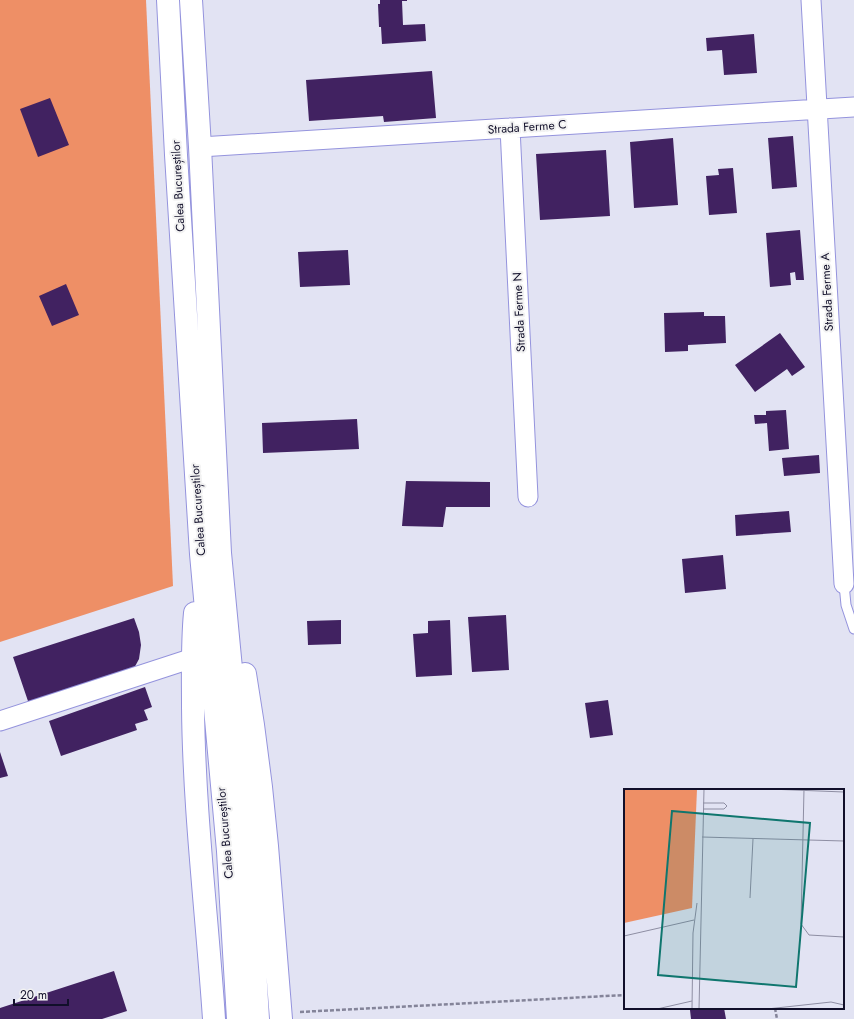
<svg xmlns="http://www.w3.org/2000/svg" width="854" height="1019" font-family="Jost,sans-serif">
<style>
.forest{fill:#ee8f66}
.building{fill:#412261}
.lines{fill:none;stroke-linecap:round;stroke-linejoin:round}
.service-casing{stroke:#9493dd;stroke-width:11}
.minor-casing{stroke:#9493dd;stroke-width:21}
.trunk-casing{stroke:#9493dd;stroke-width:24}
.path{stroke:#848499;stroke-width:2.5;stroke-dasharray:4 2;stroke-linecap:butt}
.service{stroke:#fff;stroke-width:9}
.minor{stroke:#fff;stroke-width:19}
.trunk{stroke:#fff;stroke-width:22}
.labels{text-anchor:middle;stroke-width:4;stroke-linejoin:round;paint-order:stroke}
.street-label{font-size:12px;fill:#110f2a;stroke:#f2f2f2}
.inset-road{fill:none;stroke:#8e8ea3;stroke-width:1}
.view{fill:#0f766e;fill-opacity:0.15;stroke:#0f766e;stroke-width:2}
.inset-edge{fill:none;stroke:#110f2a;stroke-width:2}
</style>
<rect width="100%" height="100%" fill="#e2e3f3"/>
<path class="forest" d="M 0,0 L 146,0 L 173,586 L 0,642 Z"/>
<path class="building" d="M 380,0 L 407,0 L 407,1 L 402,1 L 403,25 L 425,24 L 426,41 L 382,44 L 381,27 L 379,27 L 378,4 L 380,4 Z
M 754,34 L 757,73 L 724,75 L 722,50 L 707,51 L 706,38 Z
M 432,71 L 436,118 L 384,122 L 383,116 L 309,121 L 306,80 Z
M 50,98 L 69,145 L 38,157 L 20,109 Z
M 793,136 L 797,187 L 772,189 L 768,138 Z
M 673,138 L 678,205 L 634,208 L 630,142 Z
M 606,150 L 610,216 L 540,220 L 536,154 Z
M 733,168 L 737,213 L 709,215 L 706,176 L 719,175 L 718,169 Z
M 800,230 L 804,280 L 796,280 L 795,272 L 790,273 L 791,285 L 770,287 L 766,233 Z
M 348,250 L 350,285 L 300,287 L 298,252 Z
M 66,284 L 79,315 L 52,326 L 39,296 Z
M 704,312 L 704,316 L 725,316 L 726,343 L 688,345 L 688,351 L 665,352 L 664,313 Z
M 780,333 L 805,367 L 792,376 L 787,369 L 755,392 L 735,365 Z
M 786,410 L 789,449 L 769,451 L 767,423 L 755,424 L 754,415 L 766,415 L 766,411 Z
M 357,419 L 359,449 L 263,453 L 262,423 Z
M 819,455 L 820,473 L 784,476 L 782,458 Z
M 406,481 L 490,482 L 490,507 L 446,507 L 443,527 L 402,526 Z
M 789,511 L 791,532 L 736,536 L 735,515 Z
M 723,555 L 726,589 L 685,593 L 682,559 Z
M 506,615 L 509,670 L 472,672 L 468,617 Z
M 134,618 L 139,632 L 141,645 L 139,659 L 132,672 L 30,707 L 13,657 Z
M 341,620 L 341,644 L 308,645 L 307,621 Z
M 450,620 L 452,675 L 416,677 L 413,634 L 428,633 L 428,621 Z
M 145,687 L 152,707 L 144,710 L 148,720 L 135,724 L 137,730 L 61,756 L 49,721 Z
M 608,700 L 613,735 L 590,738 L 585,703 Z
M 0,752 L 8,776 L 0,778 Z
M 114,971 L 127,1011 L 102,1019 L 0,1019 L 0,1008 Z
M 716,1008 L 724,1008 L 726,1019 L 691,1019 L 690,1010 Z"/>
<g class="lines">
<defs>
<path id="service" d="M 844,584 L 846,605 L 854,629"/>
<path id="minor" d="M 811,0 L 844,584
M 510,128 L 528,497
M 200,147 L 854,107
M 0,721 L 193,658"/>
<path id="trunk" d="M 168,0 L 176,155 L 201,554 L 228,851 L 238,1019
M 191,0 L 200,147 L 220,553 L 248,847 L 258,1019
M 195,613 C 192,644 193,676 193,707 C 194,811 207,915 214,1019
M 245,674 L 253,725 L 261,787 L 267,846 L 281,1019"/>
</defs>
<use href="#service" class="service-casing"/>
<use href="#minor" class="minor-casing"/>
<use href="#trunk" class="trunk-casing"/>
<path class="path" d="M 775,1008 L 777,1019
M 300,1012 L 625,995"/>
<use href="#service" class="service"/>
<use href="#minor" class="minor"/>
<use href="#trunk" class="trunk"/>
</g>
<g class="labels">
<g class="street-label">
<text transform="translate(527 127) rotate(-4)" y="4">Strada Ferme C</text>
<text transform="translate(178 186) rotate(-93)" y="4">Calea Bucureștilor</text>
<text transform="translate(827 292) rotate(-93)" y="4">Strada Ferme A</text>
<text transform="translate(519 312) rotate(-93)" y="4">Strada Ferme N</text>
<text transform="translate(198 510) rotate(-94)" y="4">Calea Bucureștilor</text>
<text transform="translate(225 833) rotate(-95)" y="4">Calea Bucureștilor</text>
</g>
</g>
<g transform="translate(624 789)">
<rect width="220" height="220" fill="#e2e3f3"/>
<path d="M 0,0 L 73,0 L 68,119 L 0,134 Z" fill="#ee8f66"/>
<path class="inset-road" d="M 145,0 L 220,3M 180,0 L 177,135 L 185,146 L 220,148M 79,20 L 100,20 L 103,17 L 100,14 L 79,14M 78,48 L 220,52M 126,109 L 129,50M 0,147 L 70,131M 33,220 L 68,212M 68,220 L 69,144 L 73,114M 75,220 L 80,0M 143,220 L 207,213 L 220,216"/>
<path class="view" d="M 48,22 L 186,34 L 172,198 L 34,186 Z"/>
<rect width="220" height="220" class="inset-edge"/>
</g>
<path d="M14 999v6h54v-6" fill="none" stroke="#110f2a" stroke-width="2"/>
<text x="20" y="999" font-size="12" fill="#110f2a" stroke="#f2f2f2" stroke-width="3" paint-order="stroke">20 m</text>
</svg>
